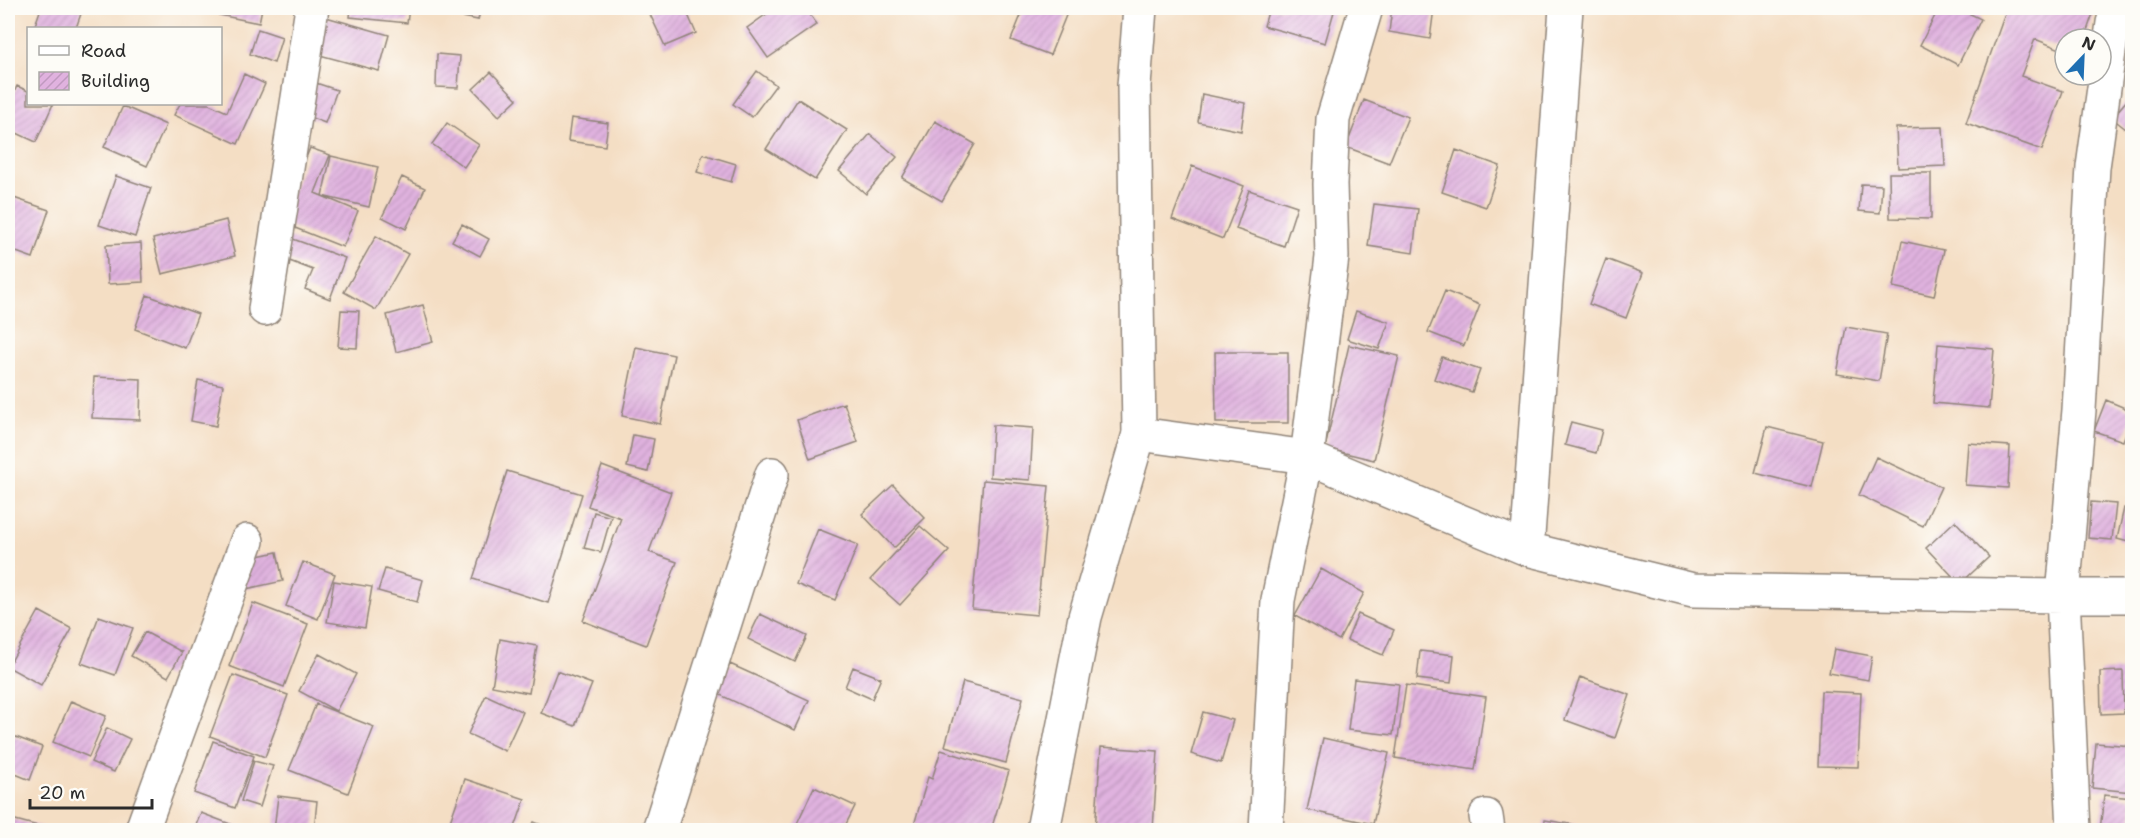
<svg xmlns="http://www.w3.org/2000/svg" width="2140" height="838" font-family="'Shantell Sans',sans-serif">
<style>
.building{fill:url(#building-hatch)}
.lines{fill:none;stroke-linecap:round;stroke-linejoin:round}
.minor-casing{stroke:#908478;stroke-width:36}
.tertiary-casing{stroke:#908478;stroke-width:36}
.minor{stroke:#fff;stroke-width:33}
.tertiary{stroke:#fff;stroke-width:33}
</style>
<defs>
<pattern id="building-hatch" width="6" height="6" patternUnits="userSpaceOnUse" patternTransform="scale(1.5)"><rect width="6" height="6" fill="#e0b2df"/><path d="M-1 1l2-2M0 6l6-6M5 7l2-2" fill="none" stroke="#c099c0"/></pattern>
</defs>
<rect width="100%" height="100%" fill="#fdfcf7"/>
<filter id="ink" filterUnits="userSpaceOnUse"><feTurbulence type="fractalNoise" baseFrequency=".0167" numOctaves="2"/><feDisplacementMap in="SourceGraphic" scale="12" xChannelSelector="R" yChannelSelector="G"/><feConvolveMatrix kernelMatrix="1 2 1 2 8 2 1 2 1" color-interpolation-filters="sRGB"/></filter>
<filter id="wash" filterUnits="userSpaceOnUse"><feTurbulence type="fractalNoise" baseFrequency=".008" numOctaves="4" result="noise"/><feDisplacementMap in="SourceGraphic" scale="24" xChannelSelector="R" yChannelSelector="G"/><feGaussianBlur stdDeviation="1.35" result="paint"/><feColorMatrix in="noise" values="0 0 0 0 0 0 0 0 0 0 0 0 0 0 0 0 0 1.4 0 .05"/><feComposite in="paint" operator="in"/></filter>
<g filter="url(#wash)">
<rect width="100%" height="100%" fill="#f4dec4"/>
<g id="blocks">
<path class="building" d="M 41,8 L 83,8 L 76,28 L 34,28 Z
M 221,8 L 262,8 L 259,23 L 219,15 Z
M 351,8 L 409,8 L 407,23 L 350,17 Z
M 423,8 L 481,8 L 478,20 L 423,9 Z
M 647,8 L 685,8 L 696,33 L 665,46 Z
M 775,8 L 805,8 L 817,24 L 768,58 L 747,28 Z
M 1024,8 L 1069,8 L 1050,55 L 1011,40 Z
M 1269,8 L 1335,8 L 1325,43 L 1264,26 Z
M 1392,8 L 1434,8 L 1430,39 L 1389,32 Z
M 1939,8 L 1958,8 L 1981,19 L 1958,65 L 1920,45 Z
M 2007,8 L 2095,8 L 2084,39 L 2065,39 L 2065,51 L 2035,39 L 2021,76 L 2063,91 L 2042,150 L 1966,123 Z
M 326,17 L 389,35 L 379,71 L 316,54 Z
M 258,29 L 282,37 L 274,63 L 250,54 Z
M 437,54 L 460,56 L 458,88 L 436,87 Z
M 757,71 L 776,85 L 752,117 L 733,104 Z
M 491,72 L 517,99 L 499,116 L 473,89 Z
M 244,74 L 265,84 L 238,144 L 174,115 L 180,104 L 209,104 L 227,112 Z
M 316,83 L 337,90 L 325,123 L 304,115 Z
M 17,86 L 28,91 L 28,104 L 53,104 L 36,142 L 8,129 L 8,106 Z
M 1202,94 L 1245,103 L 1241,131 L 1198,122 Z
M 2132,94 L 2132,134 L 2112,118 Z
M 798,99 L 847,130 L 815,180 L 766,149 Z
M 1364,100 L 1408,117 L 1389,163 L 1346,147 Z
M 123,106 L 166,125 L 147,166 L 104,147 Z
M 571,118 L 608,123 L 605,146 L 568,141 Z
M 935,121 L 975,144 L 942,201 L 902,178 Z
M 447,123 L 479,145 L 464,167 L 432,144 Z
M 1943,127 L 1945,166 L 1898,168 L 1896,128 Z
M 870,134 L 897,157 L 866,194 L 839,171 Z
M 310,148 L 330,155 L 315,193 L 358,211 L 343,247 L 280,222 Z
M 1456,150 L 1500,166 L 1486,207 L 1442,192 Z
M 703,154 L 736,164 L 731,182 L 697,172 Z
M 331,156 L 378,167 L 369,207 L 322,196 Z
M 1192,166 L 1244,186 L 1223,239 L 1172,219 Z
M 1889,173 L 1931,173 L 1931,219 L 1890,218 Z
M 116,176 L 151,188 L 135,237 L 99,225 Z
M 402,177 L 425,188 L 406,229 L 382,217 Z
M 1861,184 L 1882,185 L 1880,213 L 1859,211 Z
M 1249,190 L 1297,206 L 1284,246 L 1236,229 Z
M 11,197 L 49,210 L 33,258 L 8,249 L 8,206 Z
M 1374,204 L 1418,209 L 1413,253 L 1368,246 Z
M 226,220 L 235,256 L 162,274 L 153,239 Z
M 462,224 L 489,239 L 480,256 L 452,241 Z
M 282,235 L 345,258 L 330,299 L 305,289 L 313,270 L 274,255 Z
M 376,236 L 408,254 L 376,310 L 344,292 Z
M 1902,241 L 1944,250 L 1934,296 L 1893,287 Z
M 141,243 L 143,282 L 108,284 L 106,245 Z
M 1606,259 L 1643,273 L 1626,318 L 1589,304 Z
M 1445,291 L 1480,305 L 1464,346 L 1428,332 Z
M 147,295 L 198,314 L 185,348 L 135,329 Z
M 423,305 L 433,342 L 396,352 L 387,315 Z
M 341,310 L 359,311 L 357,348 L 338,347 Z
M 1356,311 L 1389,322 L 1379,349 L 1347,339 Z
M 1846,327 L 1887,334 L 1879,381 L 1837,374 Z
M 1938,344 L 1994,349 L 1989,408 L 1933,403 Z
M 1349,345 L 1399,356 L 1374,460 L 1325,448 Z
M 636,347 L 674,355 L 660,424 L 622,416 Z
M 1215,352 L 1288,352 L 1288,423 L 1216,423 Z
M 1442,357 L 1480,370 L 1472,392 L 1434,379 Z
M 94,377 L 141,379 L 140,420 L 92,418 Z
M 198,380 L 223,385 L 216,426 L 191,421 Z
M 2106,400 L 2132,411 L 2132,417 L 2123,441 L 2094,431 Z
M 844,403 L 858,442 L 810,459 L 797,420 Z
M 1571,422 L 1602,430 L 1596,453 L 1565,445 Z
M 993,425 L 1033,428 L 1030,480 L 990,477 Z
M 1767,427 L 1823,441 L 1812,487 L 1755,473 Z
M 633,435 L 654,439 L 648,472 L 627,467 Z
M 1968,443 L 2010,446 L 2008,488 L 1965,485 Z
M 1876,457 L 1941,487 L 1923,526 L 1859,495 Z
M 602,466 L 671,492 L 649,552 L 677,562 L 646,645 L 583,621 L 621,518 L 588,506 Z
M 507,471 L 582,494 L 548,603 L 473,579 Z
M 983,480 L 1049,486 L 1037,615 L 972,609 Z
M 893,485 L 925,518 L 894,548 L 862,514 Z
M 2091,502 L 2116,504 L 2112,540 L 2088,538 Z
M 2124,508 L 2132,510 L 2132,543 L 2117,539 Z
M 594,512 L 611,517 L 601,552 L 584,548 Z
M 1955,521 L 1989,557 L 1960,584 L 1926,548 Z
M 920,526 L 949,551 L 900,605 L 871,579 Z
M 818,529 L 858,545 L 835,600 L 796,584 Z
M 277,552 L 283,581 L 246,589 L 240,560 Z
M 303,562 L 335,574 L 318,619 L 286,606 Z
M 385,569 L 423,580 L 417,602 L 378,591 Z
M 1321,569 L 1364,593 L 1339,640 L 1295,616 Z
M 334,581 L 372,587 L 365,628 L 327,622 Z
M 253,603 L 308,624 L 284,687 L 229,666 Z
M 39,611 L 72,629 L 41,685 L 8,667 Z
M 760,614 L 807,636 L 795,662 L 748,639 Z
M 1358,614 L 1394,630 L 1383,655 L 1347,640 Z
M 99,616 L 133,628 L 115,675 L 81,663 Z
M 145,632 L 182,652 L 168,677 L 131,656 Z
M 500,639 L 537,646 L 529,693 L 492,686 Z
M 1834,649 L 1872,656 L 1868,680 L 1829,673 Z
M 1420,651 L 1454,655 L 1451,683 L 1417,679 Z
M 319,654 L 356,674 L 336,711 L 299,691 Z
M 730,664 L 809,700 L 795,730 L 716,693 Z
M 853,667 L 881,678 L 872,699 L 845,687 Z
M 557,671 L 592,684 L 575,726 L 541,713 Z
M 2123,671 L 2124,713 L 2101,714 L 2100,672 Z
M 233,675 L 288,695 L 265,757 L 210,736 Z
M 1580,677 L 1630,695 L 1615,738 L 1565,720 Z
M 1354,679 L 1399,684 L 1393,735 L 1348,730 Z
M 963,682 L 1023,698 L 1006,763 L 945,746 Z
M 1406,685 L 1486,697 L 1475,770 L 1395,758 Z
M 1821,691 L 1861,693 L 1858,767 L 1818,766 Z
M 486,695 L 523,712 L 505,751 L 468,734 Z
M 71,701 L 106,716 L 89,757 L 53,742 Z
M 316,704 L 374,727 L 348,793 L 289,770 Z
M 1203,712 L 1233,720 L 1221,763 L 1191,754 Z
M 107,728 L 130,739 L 114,772 L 91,762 Z
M 8,734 L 42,747 L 30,780 L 8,771 Z
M 1323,738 L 1389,753 L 1373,824 L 1307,810 Z
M 213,741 L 254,756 L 235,808 L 194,793 Z
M 2096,743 L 2132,746 L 2132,792 L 2092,788 Z
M 1101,747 L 1158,751 L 1153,830 L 1095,830 Z
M 941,750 L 1009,771 L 991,830 L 923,830 L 924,828 L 914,825 L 928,777 L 932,779 Z
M 254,761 L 273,766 L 260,807 L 241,801 Z
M 465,779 L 525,799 L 514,830 L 447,830 Z
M 814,787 L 855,806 L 843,830 L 794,830 Z
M 2104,795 L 2132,798 L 2132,830 L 2100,830 Z
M 278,796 L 317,801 L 314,830 L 274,830 Z
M 201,813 L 246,830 L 194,830 Z
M 8,818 L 53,830 L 8,830 Z
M 1545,820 L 1600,829 L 1600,830 L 1543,830 Z
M 534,822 L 554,830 L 530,830 Z"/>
</g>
</g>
<g filter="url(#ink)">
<use href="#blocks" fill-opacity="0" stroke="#908478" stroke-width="1.5"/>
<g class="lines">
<defs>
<path id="minor" d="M 265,309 L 312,8
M 1139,434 L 1307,457 L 1527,549 L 1693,590 L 2063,596 L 2132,596
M 1527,549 L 1566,8
M 1486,816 L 1488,830
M 142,830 L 247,541
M 659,830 L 772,474
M 1266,830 L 1278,600 L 1307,457 L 1332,257 L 1330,184 L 1333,119 L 1366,8
M 2074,830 L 2063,596 L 2079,410 L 2093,167 L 2113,23 L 2118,8"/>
<path id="tertiary" d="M 1043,830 L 1085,617 L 1139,434 L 1134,86 L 1140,8"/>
</defs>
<use href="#minor" class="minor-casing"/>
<use href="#tertiary" class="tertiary-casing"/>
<use href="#minor" class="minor"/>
<use href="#tertiary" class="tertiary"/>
</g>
</g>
<rect width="2140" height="838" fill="none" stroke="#fdfcf7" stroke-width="30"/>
<rect x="27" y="27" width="195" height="78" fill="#fdfcf7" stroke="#a9a8a5" stroke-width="1.5"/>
<rect x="39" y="46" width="30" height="9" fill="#ffffff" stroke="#a9a8a5" stroke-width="1.5"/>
<text x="81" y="57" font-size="18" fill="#2b2b2b">Road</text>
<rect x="39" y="72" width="30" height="18" fill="url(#building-hatch)" stroke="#a9a8a5" stroke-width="1.5"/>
<text x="81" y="87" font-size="18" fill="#2b2b2b">Building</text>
<g transform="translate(2083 57) rotate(23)"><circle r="28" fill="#fdfcf7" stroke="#a9a8a5" stroke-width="1.5"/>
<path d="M0-4.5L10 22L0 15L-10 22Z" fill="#1f6fb2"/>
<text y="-9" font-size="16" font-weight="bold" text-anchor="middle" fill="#2b2b2b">N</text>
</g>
<path d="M30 799v9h122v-9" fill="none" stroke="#2b2b2b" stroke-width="3"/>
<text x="39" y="799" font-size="18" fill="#2b2b2b" stroke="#fdfcf7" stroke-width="4.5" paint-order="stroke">20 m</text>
</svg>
